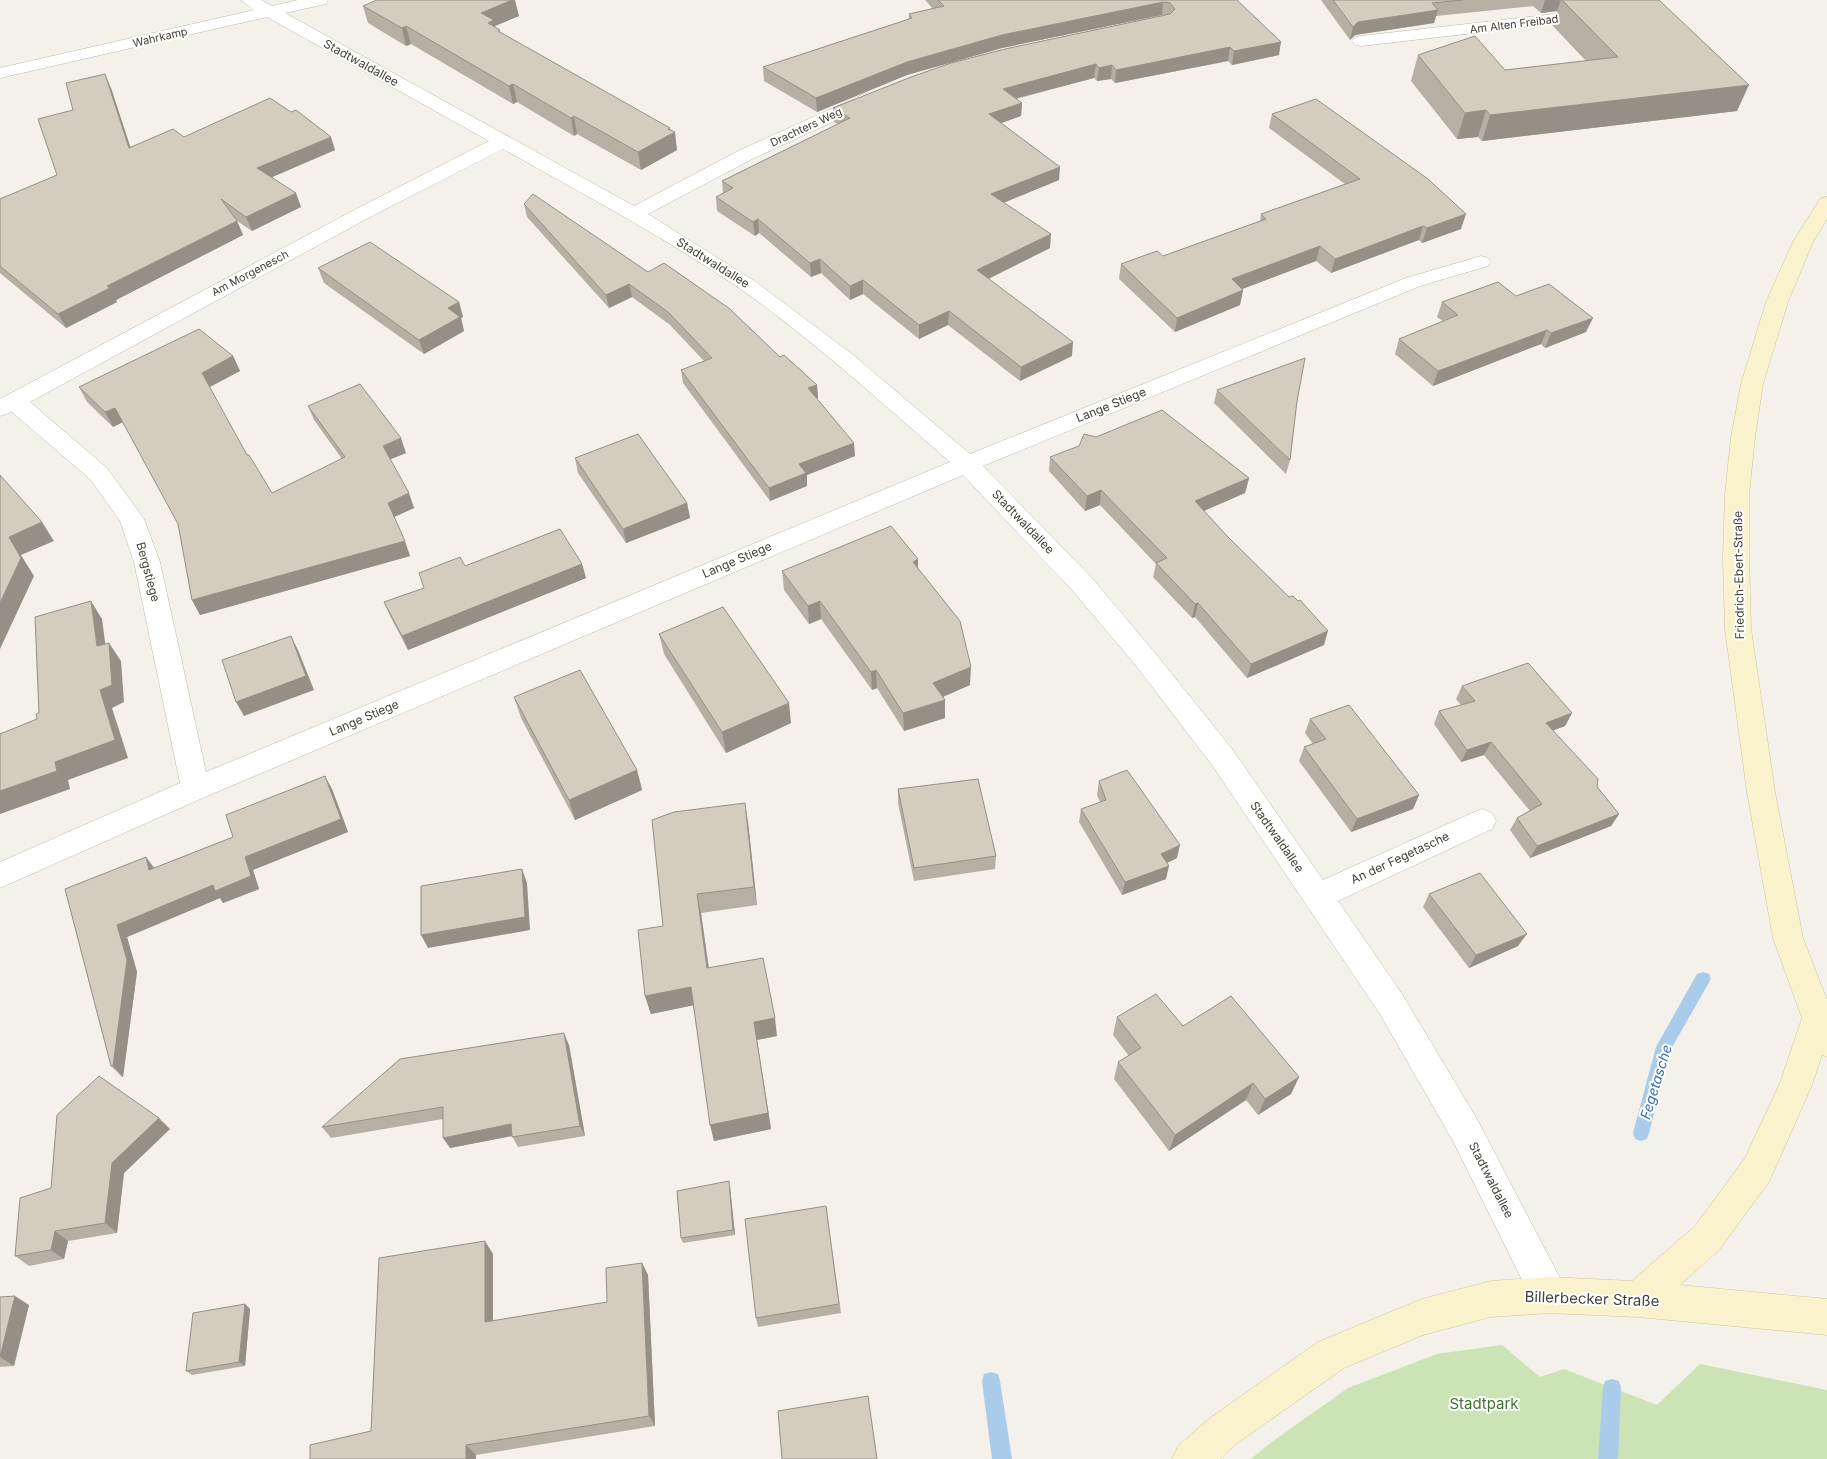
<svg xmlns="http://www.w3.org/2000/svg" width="1827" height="1459" font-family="Inter,sans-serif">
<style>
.green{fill:#cbe3b5}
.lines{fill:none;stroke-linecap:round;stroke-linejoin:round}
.stream{fill:#abcbea;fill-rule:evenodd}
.street-casing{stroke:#beb9ac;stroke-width:1}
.secondary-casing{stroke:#cec59c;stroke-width:1}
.street{fill:#fff;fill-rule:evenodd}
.secondary{fill:#faf2cc;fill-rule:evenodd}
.wall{fill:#b5b0a4}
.shaded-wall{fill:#949086}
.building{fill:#d3cdbf;stroke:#949086}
.labels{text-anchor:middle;stroke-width:4;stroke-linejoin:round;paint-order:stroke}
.far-street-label{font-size:11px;fill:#464138;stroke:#fff}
.street-label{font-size:12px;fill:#464138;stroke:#fff}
.water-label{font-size:14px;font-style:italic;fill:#3a71a8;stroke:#fff}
.near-street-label{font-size:15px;fill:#464138;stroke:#fff}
.near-park-label{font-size:15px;fill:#447330;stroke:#fff}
</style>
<rect width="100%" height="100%" fill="#f3f1e9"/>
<path class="green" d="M 1502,1345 L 1540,1377 L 1564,1369 L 1657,1405 L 1700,1364 L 1827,1390 L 1827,1459 L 1251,1459 L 1269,1444 L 1348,1388 L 1437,1354 Z"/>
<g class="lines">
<path class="stream" d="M 1703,972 L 1709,974 L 1711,979 L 1671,1049 L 1649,1133 L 1647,1139 L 1641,1141 L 1635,1139 L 1633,1133 L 1656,1047 L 1697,974 Z
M 991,1372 L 998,1374 L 1000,1381 L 1012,1459 L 992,1459 L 982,1381 L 984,1374 Z
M 1612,1379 L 1619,1381 L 1621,1388 L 1618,1459 L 1598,1459 L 1603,1388 L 1605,1381 Z"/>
<defs>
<path id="street" d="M 241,0 L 261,0 L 272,6 L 298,0 L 328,0 L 326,4 L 285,13 L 634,206 L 740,150 L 862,95 L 868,93 L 874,95 L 877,99 L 874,103 L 754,158 L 648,214 L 756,282 L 852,354 L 970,454 L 1406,278 L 1481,256 L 1488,258 L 1491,262 L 1488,266 L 1420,286 L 983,466 L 1091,577 L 1155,653 L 1232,749 L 1323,880 L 1472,813 L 1482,809 L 1492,813 L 1496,821 L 1492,829 L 1338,901 L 1402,994 L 1477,1119 L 1562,1282 L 1567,1295 L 1562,1308 L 1549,1313 L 1536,1308 L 1453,1141 L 1380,1014 L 1212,765 L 1137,667 L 1073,591 L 963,475 L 205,797 L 0,888 L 0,862 L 180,783 L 134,562 L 120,521 L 91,480 L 12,412 L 0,416 L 0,399 L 358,208 L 489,141 L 267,17 L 0,78 L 0,68 L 254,10 ZM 503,149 C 583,194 666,238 742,290 C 815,342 882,403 950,462 L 206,772 L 160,562 L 144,519 L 107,468 L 30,402 L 372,216 Z
M 1591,10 L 1597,11 L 1600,15 L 1597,19 L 1361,46 L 1355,45 L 1352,41 L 1355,37 L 1361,36 Z"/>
<path id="secondary" d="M 1827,197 L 1827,219 L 1813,242 L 1788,302 L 1763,384 L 1755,437 L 1749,495 L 1749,558 L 1751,629 L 1775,792 L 1803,938 L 1827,1000 L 1827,1057 L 1822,1055 L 1812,1085 L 1769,1182 L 1719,1250 L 1680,1285 L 1827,1299 L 1827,1335 L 1638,1317 L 1549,1313 L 1491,1317 L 1423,1335 L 1344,1368 L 1236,1444 L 1220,1459 L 1172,1459 L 1178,1446 L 1210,1418 L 1318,1342 L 1422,1299 L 1491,1281 L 1549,1277 L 1632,1281 L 1695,1226 L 1745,1158 L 1780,1083 L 1802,1018 L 1773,938 L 1747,792 L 1725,629 L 1723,558 L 1725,495 L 1731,437 L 1741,384 L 1766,302 L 1793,242 L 1820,199 Z"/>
</defs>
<use href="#street" class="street-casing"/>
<use href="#secondary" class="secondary-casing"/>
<use href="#street" class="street"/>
<use href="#secondary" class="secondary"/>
</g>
<path class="wall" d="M 925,0 L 1237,0 L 1279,55 L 1232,65 L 1228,61 L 1115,83 L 1111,79 L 1097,81 L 1094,78 L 1016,99 L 1022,103 L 1021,116 L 1001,123 L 1059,180 L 1004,202 L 1050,248 L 989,279 L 1072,356 L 1020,381 L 948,325 L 919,339 L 863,294 L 850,300 L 821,273 L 811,277 L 759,233 L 755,236 L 717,211 L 716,197 L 723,193 L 722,181 L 838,124 L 834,122 L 833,108 L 1165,16 L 1162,15 L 1002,48 L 907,75 L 817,112 L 764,81 L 763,67 L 909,19 L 909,14 L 933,9 Z
M 1321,0 L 1659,0 L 1737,111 L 1482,141 L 1478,137 L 1457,139 L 1411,81 L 1418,55 L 1505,70 L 1586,61 L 1552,25 L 1557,11 L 1541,13 L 1533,6 L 1436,16 L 1434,23 L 1355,35 L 1350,40 Z
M 363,6 L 519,16 L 495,26 L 495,28 L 500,33 L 670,130 L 677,150 L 641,170 L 577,134 L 574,136 L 517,102 L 513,104 L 411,44 L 406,46 L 368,23 Z
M 111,88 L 130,147 L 184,137 L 335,150 L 272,177 L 301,207 L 252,231 L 237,221 L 243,235 L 116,300 L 117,302 L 66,328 L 0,273 L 0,199 L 57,175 L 73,110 Z
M 1272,114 L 1461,229 L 1422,243 L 1419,240 L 1331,273 L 1316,261 L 1242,289 L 1243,290 L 1240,305 L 1175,332 L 1119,279 L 1121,264 L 1163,256 L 1260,221 L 1261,214 L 1345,184 L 1269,128 Z
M 524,204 L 648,272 L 780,357 L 817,385 L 818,398 L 816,398 L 855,456 L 807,475 L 807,486 L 770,501 L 683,383 L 681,370 L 704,361 L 670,325 L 632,297 L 609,308 L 527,217 Z
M 318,268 L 459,302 L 463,317 L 461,318 L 464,331 L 424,354 L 324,283 Z
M 1516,296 L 1586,332 L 1545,348 L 1541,344 L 1433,386 L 1395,354 L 1399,339 L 1443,321 L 1437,317 L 1442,302 Z
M 233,356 L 240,371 L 209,387 L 247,455 L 272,493 L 342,459 L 314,420 L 308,406 L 406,453 L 390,459 L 414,508 L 394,517 L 410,556 L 200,615 L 192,600 L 178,524 L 123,422 L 113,427 L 87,402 L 79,387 Z
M 1217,390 L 1290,460 L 1286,474 L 1214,403 Z
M 1050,457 L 1249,478 L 1245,493 L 1204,511 L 1324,645 L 1247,678 L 1195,617 L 1192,618 L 1153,577 L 1156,564 L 1100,505 L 1085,511 L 1049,471 Z
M 575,458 L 687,503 L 690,518 L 626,543 L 578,473 Z
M 582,564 L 586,578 L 408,650 L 390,616 L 384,602 L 424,588 L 465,566 Z
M 918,568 L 970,685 L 943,697 L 945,700 L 945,718 L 904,731 L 877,688 L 872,690 L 821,619 L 809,624 L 784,590 L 782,571 Z
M 659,634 L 791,723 L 726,753 L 664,654 Z
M 1462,686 L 1572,713 L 1565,726 L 1553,730 L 1619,814 L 1611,826 L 1530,858 L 1510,830 L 1517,818 L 1530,811 L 1484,755 L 1461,762 L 1434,724 L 1439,711 L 1461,705 L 1456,699 Z
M 514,697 L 637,770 L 642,790 L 575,820 L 521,718 Z
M 1310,719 L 1419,795 L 1413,809 L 1351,832 L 1299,761 L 1304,747 L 1313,744 L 1305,733 Z
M 1099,781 L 1177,858 L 1167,863 L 1166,879 L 1122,895 L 1079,822 L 1081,809 L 1100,802 L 1097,795 Z
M 332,789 L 348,832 L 253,870 L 259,889 L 223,903 L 220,898 L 127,937 L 137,972 L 123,1077 L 122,1077 L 111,1066 L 65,889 L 154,868 L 233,837 Z
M 898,789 L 996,856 L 995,869 L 914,881 L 898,803 Z
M 748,822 L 757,905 L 701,913 L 709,968 L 777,1036 L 757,1040 L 771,1129 L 714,1141 L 693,1005 L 651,1014 L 645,996 L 663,926 Z
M 1429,894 L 1518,946 L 1469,968 L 1423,907 Z
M 1117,1017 L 1183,1026 L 1299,1077 L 1291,1094 L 1258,1115 L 1246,1100 L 1169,1151 L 1114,1079 L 1118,1062 L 1129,1056 L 1113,1035 Z
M 569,1045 L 585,1136 L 518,1147 L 512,1136 L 450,1148 L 443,1119 L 331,1138 L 322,1127 Z
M 170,1129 L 124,1173 L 117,1233 L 68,1241 L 64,1259 L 29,1266 L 15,1256 L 51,1188 Z
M 730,1187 L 735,1235 L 683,1243 L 681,1238 Z
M 826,1206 L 841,1313 L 758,1327 L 756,1318 Z
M 493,1254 L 493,1321 L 607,1302 L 642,1263 L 648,1275 L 655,1426 L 476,1455 L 371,1431 Z
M 0,1297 L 29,1305 L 14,1366 L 0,1367 Z
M 245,1304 L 250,1309 L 245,1366 L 192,1375 L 186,1371 Z"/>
<path class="shaded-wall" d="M 512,0 L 515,0 L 519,16 L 495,26 L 498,38 L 481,13 Z
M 1545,0 L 1561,0 L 1557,11 L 1541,13 Z
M 1163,2 L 1162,15 L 1002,48 L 907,75 L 817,112 L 816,98 L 907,62 L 1002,35 Z
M 1438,10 L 1434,23 L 1355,35 L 1350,40 L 1353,27 L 1358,22 Z
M 406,26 L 411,44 L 406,46 L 402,28 Z
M 1281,42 L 1279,55 L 1232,65 L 1234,51 Z
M 1230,47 L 1228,61 L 1115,83 L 1116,70 Z
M 1096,64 L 1094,78 L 1002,102 L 1003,89 Z
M 1112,65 L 1111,79 L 1097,81 L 1099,68 Z
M 105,74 L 111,88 L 135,161 L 129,148 Z
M 513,84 L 517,102 L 513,104 L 509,86 Z
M 1749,85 L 1737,111 L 1482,141 L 1490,115 Z
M 1022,103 L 1021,116 L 988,128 L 989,114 Z
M 1486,110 L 1478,137 L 1457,139 L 1465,113 Z
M 574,116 L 577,134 L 574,136 L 571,118 Z
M 670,128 L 671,135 L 675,132 L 677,150 L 641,170 L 638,152 Z
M 331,137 L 335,150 L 263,181 L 257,168 Z
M 1060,167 L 1059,180 L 991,208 L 991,194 Z
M 296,193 L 301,207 L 252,231 L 246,217 Z
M 1466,214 L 1461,229 L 1422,243 L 1427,228 Z
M 758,219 L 759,233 L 755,236 L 753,222 Z
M 237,221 L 243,235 L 116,300 L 117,302 L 66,328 L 58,314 L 107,286 Z
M 1423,226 L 1419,240 L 1331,273 L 1335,259 Z
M 1051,234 L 1050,248 L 977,284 L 977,270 Z
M 1320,246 L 1316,261 L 1229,294 L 1232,279 Z
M 820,259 L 821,273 L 811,277 L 810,263 Z
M 863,280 L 863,294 L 850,300 L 850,286 Z
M 629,284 L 632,297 L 609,308 L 606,295 Z
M 1243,290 L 1240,305 L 1175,332 L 1177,318 Z
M 459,302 L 463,317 L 461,318 L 464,331 L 424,354 L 419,340 L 448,308 Z
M 949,311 L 948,325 L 919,339 L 919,325 Z
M 1593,318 L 1586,332 L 1545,348 L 1551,333 Z
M 1547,330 L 1541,344 L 1433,386 L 1438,371 Z
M 1073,342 L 1072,356 L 1020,381 L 1021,367 Z
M 233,356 L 240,371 L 208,388 L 202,373 Z
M 817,385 L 818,398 L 809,401 L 808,388 Z
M 115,408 L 123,422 L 113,427 L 105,412 Z
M 401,438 L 406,453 L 389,460 L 383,446 Z
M 854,443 L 855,456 L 807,475 L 807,486 L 770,501 L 769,488 L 799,464 Z
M 1249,478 L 1245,493 L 1192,516 L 1195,501 Z
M 1101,490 L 1100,505 L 1085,511 L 1087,496 Z
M 409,493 L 414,508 L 394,517 L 388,503 Z
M 687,503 L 690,518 L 626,543 L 623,529 Z
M 42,522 L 54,541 L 21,555 L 34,576 L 0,649 L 0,603 L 9,537 Z
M 405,541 L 410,556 L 200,615 L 192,600 Z
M 918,559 L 918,578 L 913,562 Z
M 582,564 L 586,578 L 408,650 L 402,636 Z
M 91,601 L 102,619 L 108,664 L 97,646 Z
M 820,601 L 821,619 L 809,624 L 808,606 Z
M 1198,603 L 1195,617 L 1192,618 L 1195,604 Z
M 1328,631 L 1324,645 L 1247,678 L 1251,664 Z
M 291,636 L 298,650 L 314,690 L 244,716 L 236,702 Z
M 109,643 L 121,661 L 124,702 L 112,708 L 128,758 L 68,780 L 70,789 L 0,814 L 0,791 L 55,762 L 100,690 Z
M 971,667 L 970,685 L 933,701 L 933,683 Z
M 876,670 L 877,688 L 872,690 L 871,672 Z
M 945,700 L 945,718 L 904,731 L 903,713 Z
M 789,703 L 791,723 L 726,753 L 722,732 Z
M 1572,713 L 1565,726 L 1539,736 L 1546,723 Z
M 1491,742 L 1484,755 L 1461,762 L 1467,750 Z
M 637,770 L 642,790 L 575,820 L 569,800 Z
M 325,776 L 332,789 L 348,832 L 253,870 L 259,889 L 223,903 L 220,898 L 127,937 L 137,972 L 123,1077 L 113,1066 L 117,925 Z
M 1419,795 L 1413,809 L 1351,832 L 1357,819 Z
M 745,803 L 748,822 L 757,905 L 754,887 Z
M 1619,814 L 1611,826 L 1530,858 L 1537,846 Z
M 1180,845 L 1177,858 L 1158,867 L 1161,854 Z
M 146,857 L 155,869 L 149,870 Z
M 1169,866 L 1166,879 L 1122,895 L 1125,882 Z
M 522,869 L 527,883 L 530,930 L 428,948 L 421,935 Z
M 697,894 L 701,913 L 711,986 L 707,968 Z
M 1527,934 L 1518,946 L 1469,968 L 1476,955 Z
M 691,987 L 695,1005 L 651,1014 L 645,996 Z
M 775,1018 L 777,1036 L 757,1040 L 771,1129 L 714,1141 L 710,1125 L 754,1022 Z
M 564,1033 L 569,1045 L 585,1136 L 580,1126 Z
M 1299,1077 L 1291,1094 L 1258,1115 L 1265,1099 Z
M 1253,1083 L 1246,1100 L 1169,1151 L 1175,1135 Z
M 159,1118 L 170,1129 L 124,1173 L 117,1233 L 105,1223 L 112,1163 Z
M 511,1124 L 517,1135 L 450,1148 L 443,1138 Z
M 729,1181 L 730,1187 L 735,1235 L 733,1230 Z
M 55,1231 L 68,1241 L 64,1259 L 51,1250 Z
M 485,1241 L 493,1254 L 493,1333 L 485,1322 Z
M 642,1263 L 648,1275 L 655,1426 L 649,1416 Z
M 15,1296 L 29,1305 L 14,1366 L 0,1357 Z
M 245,1304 L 250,1309 L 245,1366 L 239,1362 Z
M 466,1445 L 476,1455 L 476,1459 L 466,1459 Z"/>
<path class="building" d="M 377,0 L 512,0 L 481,13 L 494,20 L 488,23 L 500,30 L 498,31 L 670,128 L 668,129 L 675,132 L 638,152 L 574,116 L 571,118 L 513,84 L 509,86 L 406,26 L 402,28 L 363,6 Z
M 938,0 L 1237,0 L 1281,42 L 1234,51 L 1230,47 L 1116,70 L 1112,65 L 1099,68 L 1096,64 L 1003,89 L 1022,103 L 989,114 L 1060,167 L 991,194 L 1051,234 L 977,270 L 1073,342 L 1021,367 L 949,311 L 919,325 L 863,280 L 850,286 L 820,259 L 810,263 L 758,219 L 753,222 L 716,197 L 733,188 L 722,181 L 850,118 L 833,108 L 911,77 L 951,63 L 1005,49 L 1170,14 L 1175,9 L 1170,3 L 1163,2 L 1002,35 L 907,62 L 816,98 L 763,67 L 912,18 L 909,14 L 944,6 Z
M 1333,0 L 1463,0 L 1432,3 L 1438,10 L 1358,22 L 1353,27 Z
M 1562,0 L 1659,0 L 1749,85 L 1490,115 L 1486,110 L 1465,113 L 1418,55 L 1475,36 L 1505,70 L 1618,57 Z
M 105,74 L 129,148 L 173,129 L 184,137 L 270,98 L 291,112 L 296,110 L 331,137 L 257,168 L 296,193 L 246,217 L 221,199 L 237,221 L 107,286 L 110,288 L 58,314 L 0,266 L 0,199 L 57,175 L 38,119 L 73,110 L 66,83 Z
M 1316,99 L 1428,179 L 1466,214 L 1427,228 L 1423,226 L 1335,259 L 1320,246 L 1232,279 L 1243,290 L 1177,318 L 1121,264 L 1157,251 L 1163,256 L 1266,219 L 1261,214 L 1360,179 L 1272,114 Z
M 533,194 L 648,272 L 664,263 L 730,309 L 780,357 L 784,355 L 817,385 L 808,388 L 854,443 L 799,464 L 806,473 L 769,488 L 681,370 L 712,358 L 668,312 L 629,284 L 606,295 L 524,204 Z
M 370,242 L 459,302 L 448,308 L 460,317 L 419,340 L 318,268 Z
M 1498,282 L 1516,296 L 1549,284 L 1593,318 L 1551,333 L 1547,330 L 1438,371 L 1399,339 L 1458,315 L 1442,302 Z
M 199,329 L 233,356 L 202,373 L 247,455 L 249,455 L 272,493 L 345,457 L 308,406 L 360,384 L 401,438 L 383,446 L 409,493 L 388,503 L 405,541 L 192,600 L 178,524 L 115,408 L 105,412 L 79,387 Z
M 1305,358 L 1297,401 L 1290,460 L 1217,390 Z
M 1162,410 L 1249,478 L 1195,501 L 1228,537 L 1289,597 L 1293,596 L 1298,601 L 1300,600 L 1328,631 L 1251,664 L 1198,603 L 1195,604 L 1156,563 L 1167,558 L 1101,490 L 1087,496 L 1050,457 L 1079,446 L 1084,434 L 1096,437 Z
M 638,434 L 687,503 L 623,529 L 575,458 Z
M 0,475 L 42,522 L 9,537 L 21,558 L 0,603 Z
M 891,526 L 918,559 L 913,562 L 960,621 L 971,667 L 933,683 L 945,700 L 903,713 L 876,670 L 871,672 L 820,601 L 808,606 L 782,571 Z
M 560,529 L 582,564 L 402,636 L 384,602 L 424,588 L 419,573 L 460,557 L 465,566 Z
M 91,601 L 97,646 L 109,643 L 112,685 L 100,690 L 115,740 L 55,762 L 57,771 L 0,791 L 0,734 L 37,719 L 36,714 L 39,713 L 35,617 Z
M 723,607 L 789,703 L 722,732 L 659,634 Z
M 291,636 L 306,676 L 236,702 L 222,660 Z
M 1528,663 L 1572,713 L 1546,723 L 1598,779 L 1597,787 L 1619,814 L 1537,846 L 1517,818 L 1542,804 L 1491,742 L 1467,750 L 1439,711 L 1475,701 L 1462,686 Z
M 580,670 L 637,770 L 569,800 L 514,697 Z
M 1349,705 L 1419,795 L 1357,819 L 1304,747 L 1326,739 L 1310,719 Z
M 1127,770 L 1180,845 L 1161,854 L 1169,866 L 1125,882 L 1081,809 L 1106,800 L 1099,781 Z
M 325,776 L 341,819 L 245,857 L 251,876 L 215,891 L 213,885 L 117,925 L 127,960 L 113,1066 L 111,1066 L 65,889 L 146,857 L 149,870 L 233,837 L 226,815 Z
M 978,779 L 996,856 L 914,868 L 898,789 Z
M 745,803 L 754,887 L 697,894 L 707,968 L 763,958 L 775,1018 L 754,1022 L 768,1113 L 710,1125 L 691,987 L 645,996 L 638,930 L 663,926 L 652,820 L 674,812 Z
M 522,869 L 525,917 L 421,935 L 421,886 Z
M 1480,873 L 1527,934 L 1476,955 L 1429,894 Z
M 1156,994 L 1183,1026 L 1231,996 L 1299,1077 L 1265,1099 L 1253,1083 L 1175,1135 L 1118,1062 L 1141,1048 L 1117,1017 Z
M 564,1033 L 580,1126 L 512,1137 L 511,1124 L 443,1138 L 443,1107 L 322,1127 L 400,1059 Z
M 99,1076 L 159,1118 L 112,1163 L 105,1223 L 55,1231 L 51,1250 L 15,1256 L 20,1198 L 51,1188 L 57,1115 Z
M 729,1181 L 733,1230 L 681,1238 L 677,1191 Z
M 826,1206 L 839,1304 L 756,1318 L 745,1219 Z
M 485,1241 L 485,1322 L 607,1302 L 606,1268 L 642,1263 L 649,1416 L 466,1445 L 466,1459 L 310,1459 L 310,1445 L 371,1431 L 379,1258 Z
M 15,1296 L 0,1357 L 0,1297 Z
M 245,1304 L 239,1362 L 186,1371 L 193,1313 Z
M 868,1396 L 877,1459 L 782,1459 L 778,1411 Z"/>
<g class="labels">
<g class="far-street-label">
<text transform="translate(1514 24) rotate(-7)" y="4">Am Alten Freibad</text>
<text transform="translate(160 37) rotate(-13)" y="4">Wahrkamp</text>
<text transform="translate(806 127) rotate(-25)" y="4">Drachters Weg</text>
<text transform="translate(250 273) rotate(-28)" y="4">Am Morgenesch</text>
</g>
<g class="street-label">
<text transform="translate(361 63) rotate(29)" y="4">Stadtwaldallee</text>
<text transform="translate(713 263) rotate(32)" y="4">Stadtwaldallee</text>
<text transform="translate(1111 405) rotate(-22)" y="4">Lange Stiege</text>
<text transform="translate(1023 522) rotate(46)" y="4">Stadtwaldallee</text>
<text transform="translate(737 560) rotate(-23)" y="4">Lange Stiege</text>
<text transform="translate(148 572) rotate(75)" y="4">Bergstiege</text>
<text transform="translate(1739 575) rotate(-91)" y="4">Friedrich-Ebert-Straße</text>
<text transform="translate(364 718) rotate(-23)" y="4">Lange Stiege</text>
<text transform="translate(1277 837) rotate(55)" y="4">Stadtwaldallee</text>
<text transform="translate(1400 858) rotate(-25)" y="4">An der Fegetasche</text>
<text transform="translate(1491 1180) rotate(63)" y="4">Stadtwaldallee</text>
</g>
<g class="water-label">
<text transform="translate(1656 1082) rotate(-73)" y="5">Fegetasche</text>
</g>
<g class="near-street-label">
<text transform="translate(1592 1299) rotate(2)" y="5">Billerbecker Straße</text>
</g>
<g class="near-park-label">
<text x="1484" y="1409">Stadtpark</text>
</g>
</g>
</svg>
